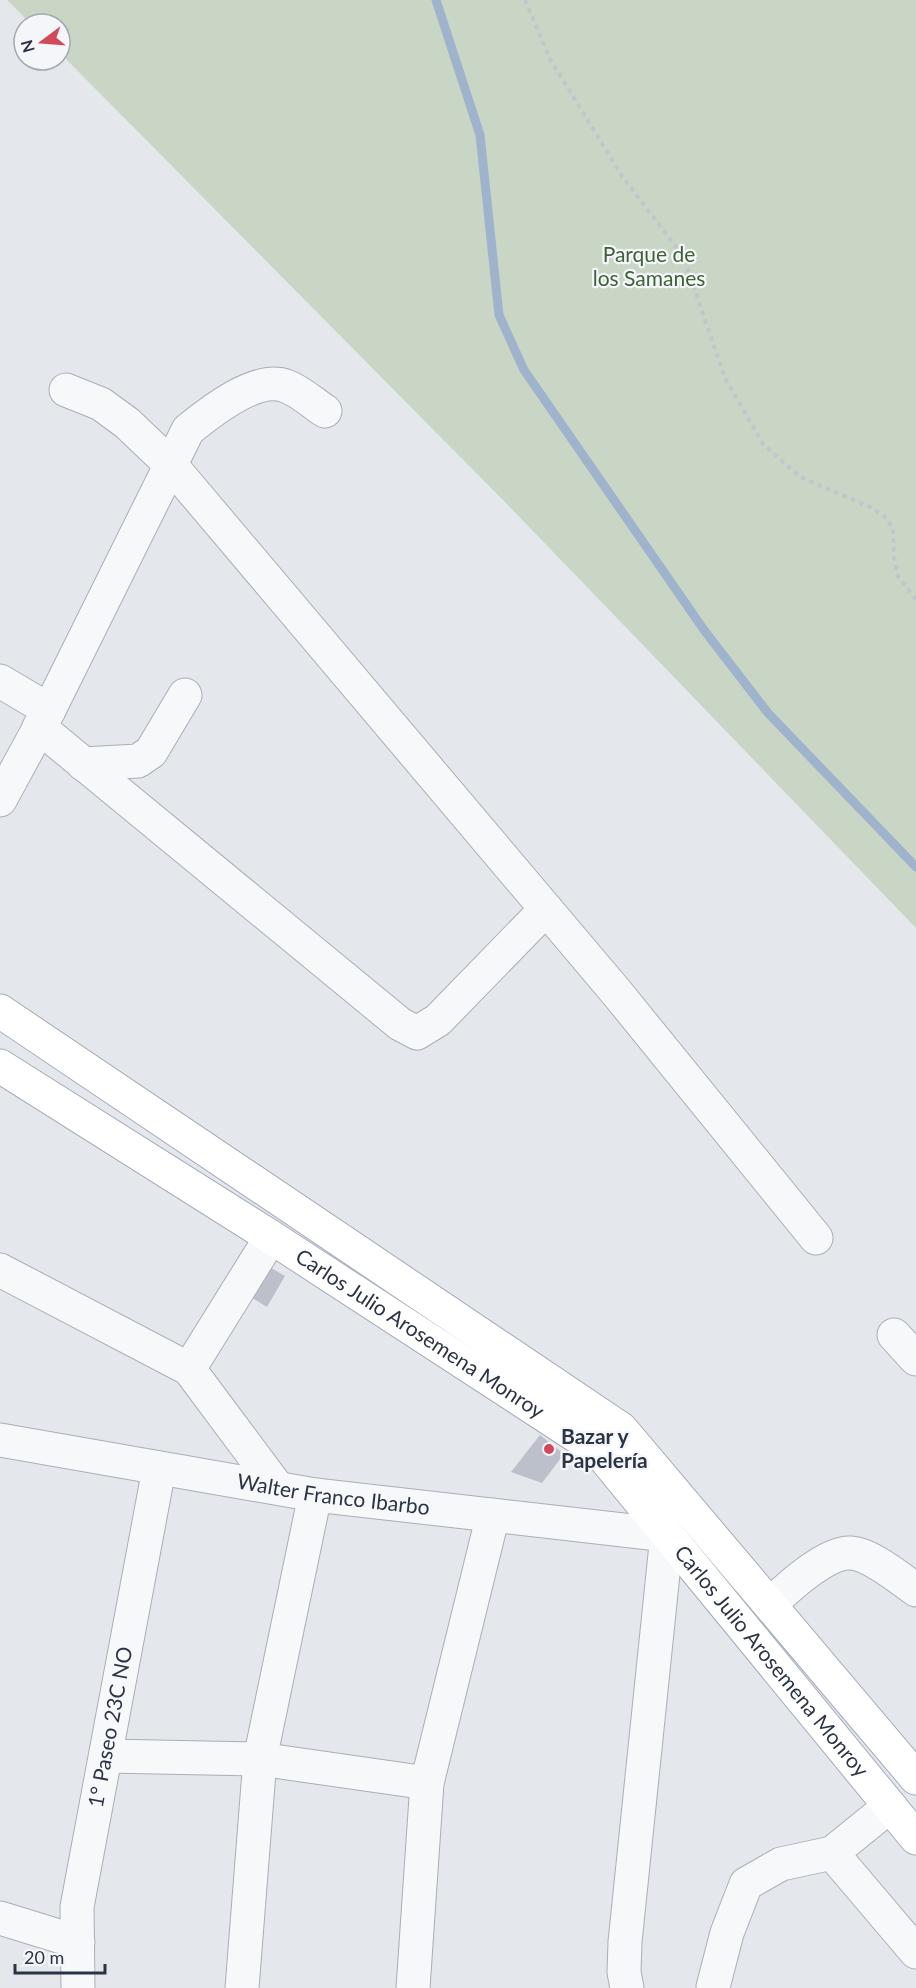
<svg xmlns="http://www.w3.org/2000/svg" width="916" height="1988" font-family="Lato,sans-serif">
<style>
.green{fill:#c9d6c5}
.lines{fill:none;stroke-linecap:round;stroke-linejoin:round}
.stream{stroke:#9fb4cc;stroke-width:9}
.building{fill:#bbc0ca}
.minor-casing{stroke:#a9aeb7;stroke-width:35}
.major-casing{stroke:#a3abb8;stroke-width:35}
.path{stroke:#c2c5cb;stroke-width:4;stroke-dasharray:4.5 4.5;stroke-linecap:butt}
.minor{stroke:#f7f8fa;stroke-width:33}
.major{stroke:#fff;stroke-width:33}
.poi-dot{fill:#d1495b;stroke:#f4f6f9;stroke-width:2}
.labels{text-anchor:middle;stroke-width:4.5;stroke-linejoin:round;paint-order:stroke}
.park-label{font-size:21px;fill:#3f6138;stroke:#f4f6f9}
.street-label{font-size:21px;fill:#2b3445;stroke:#f4f6f9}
.poi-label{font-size:21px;font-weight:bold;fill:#2b3445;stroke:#f4f6f9;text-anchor:start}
</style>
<rect width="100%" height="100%" fill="#e4e7ec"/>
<path class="green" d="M 7,0 L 916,0 L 916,928 L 504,501 L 60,53 L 60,24 L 31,24 Z"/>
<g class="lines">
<path class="stream" d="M 436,0 L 480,135 L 499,315 L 524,370 L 704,630 L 768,713 L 916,867"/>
</g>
<path class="building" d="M 266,1265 L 285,1276 L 267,1307 L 249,1296 Z
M 540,1435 L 564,1454 L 542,1483 L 511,1472 Z"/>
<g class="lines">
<defs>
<g id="minor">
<path d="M 66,390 L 101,404 L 127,423 L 170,464 L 617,993 L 816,1238"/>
<path d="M 0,681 L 49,710"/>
<path d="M 39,727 L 400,1024 L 417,1033 L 438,1020 L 546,909"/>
<path d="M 83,764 L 138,761 L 151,752 L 185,695"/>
<path d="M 0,800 L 49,710 L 188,430 C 210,412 257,375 286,386 C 300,391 314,404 325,411"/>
<path d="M 0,1270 L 189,1369 L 277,1487"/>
<path d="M 894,1335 L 916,1359"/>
<path d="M 189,1369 L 271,1237"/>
<path id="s1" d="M 0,1440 L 315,1495 L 667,1535"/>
<path d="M 770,1605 C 786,1589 827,1551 851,1553 C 870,1554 901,1579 916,1590"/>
<path d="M 106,1756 L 260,1759 L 427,1783"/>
<path d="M 890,1806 L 832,1853 L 916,1952"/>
<path d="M 0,1918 L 78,1942"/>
<path d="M 713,1987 L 727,1933 L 746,1884 L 781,1864 L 832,1853"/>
<path id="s2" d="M 78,1988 L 77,1907 L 159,1469"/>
<path d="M 242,1988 L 260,1759 L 315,1495"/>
<path d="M 413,1988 L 427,1783 L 493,1515"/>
<path d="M 627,1988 L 624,1972 L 625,1942 L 667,1535"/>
</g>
<g id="major">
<path d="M 0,1011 L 621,1429 L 916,1778"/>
<path id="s3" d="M 0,1066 L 271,1237 L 598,1450 L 916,1838"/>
</g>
</defs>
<use href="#minor" class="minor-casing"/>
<use href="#major" class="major-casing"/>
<path class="path" d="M 525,0 L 550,59 L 622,176 L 683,256 L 725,378 L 763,444 L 800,477 L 870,507 L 884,516 L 893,528 L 894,557 L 898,576 L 916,600"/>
<use href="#minor" class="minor"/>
<use href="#major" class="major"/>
</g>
<circle class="poi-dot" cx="549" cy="1449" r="6"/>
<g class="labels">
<g class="park-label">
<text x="649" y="262">Parque de<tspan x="649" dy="24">los Samanes</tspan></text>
</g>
<g class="street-label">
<text dy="7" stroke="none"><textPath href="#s3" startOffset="498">Carlos Julio Arosemena Monroy</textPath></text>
<text dy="7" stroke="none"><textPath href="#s1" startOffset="338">Walter Franco Ibarbo</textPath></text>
<text dy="7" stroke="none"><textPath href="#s3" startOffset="984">Carlos Julio Arosemena Monroy</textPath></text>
<text dy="7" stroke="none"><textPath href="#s2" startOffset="264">1° Paseo 23C NO</textPath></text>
</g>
<g class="poi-label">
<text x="561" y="1444">Bazar y<tspan x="561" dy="24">Papelería</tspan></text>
</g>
</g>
<g transform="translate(42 42) rotate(254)"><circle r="28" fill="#f4f6f9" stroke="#a4a8b1" stroke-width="1.5"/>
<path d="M0-4.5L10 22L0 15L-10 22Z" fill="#d1495b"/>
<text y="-9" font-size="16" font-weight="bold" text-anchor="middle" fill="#2b3445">N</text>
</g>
<path d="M15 1964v9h90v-9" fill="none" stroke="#2b3445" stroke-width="3"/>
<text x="24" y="1964" font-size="18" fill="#2b3445" stroke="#f4f6f9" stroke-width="4.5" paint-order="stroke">20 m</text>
</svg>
